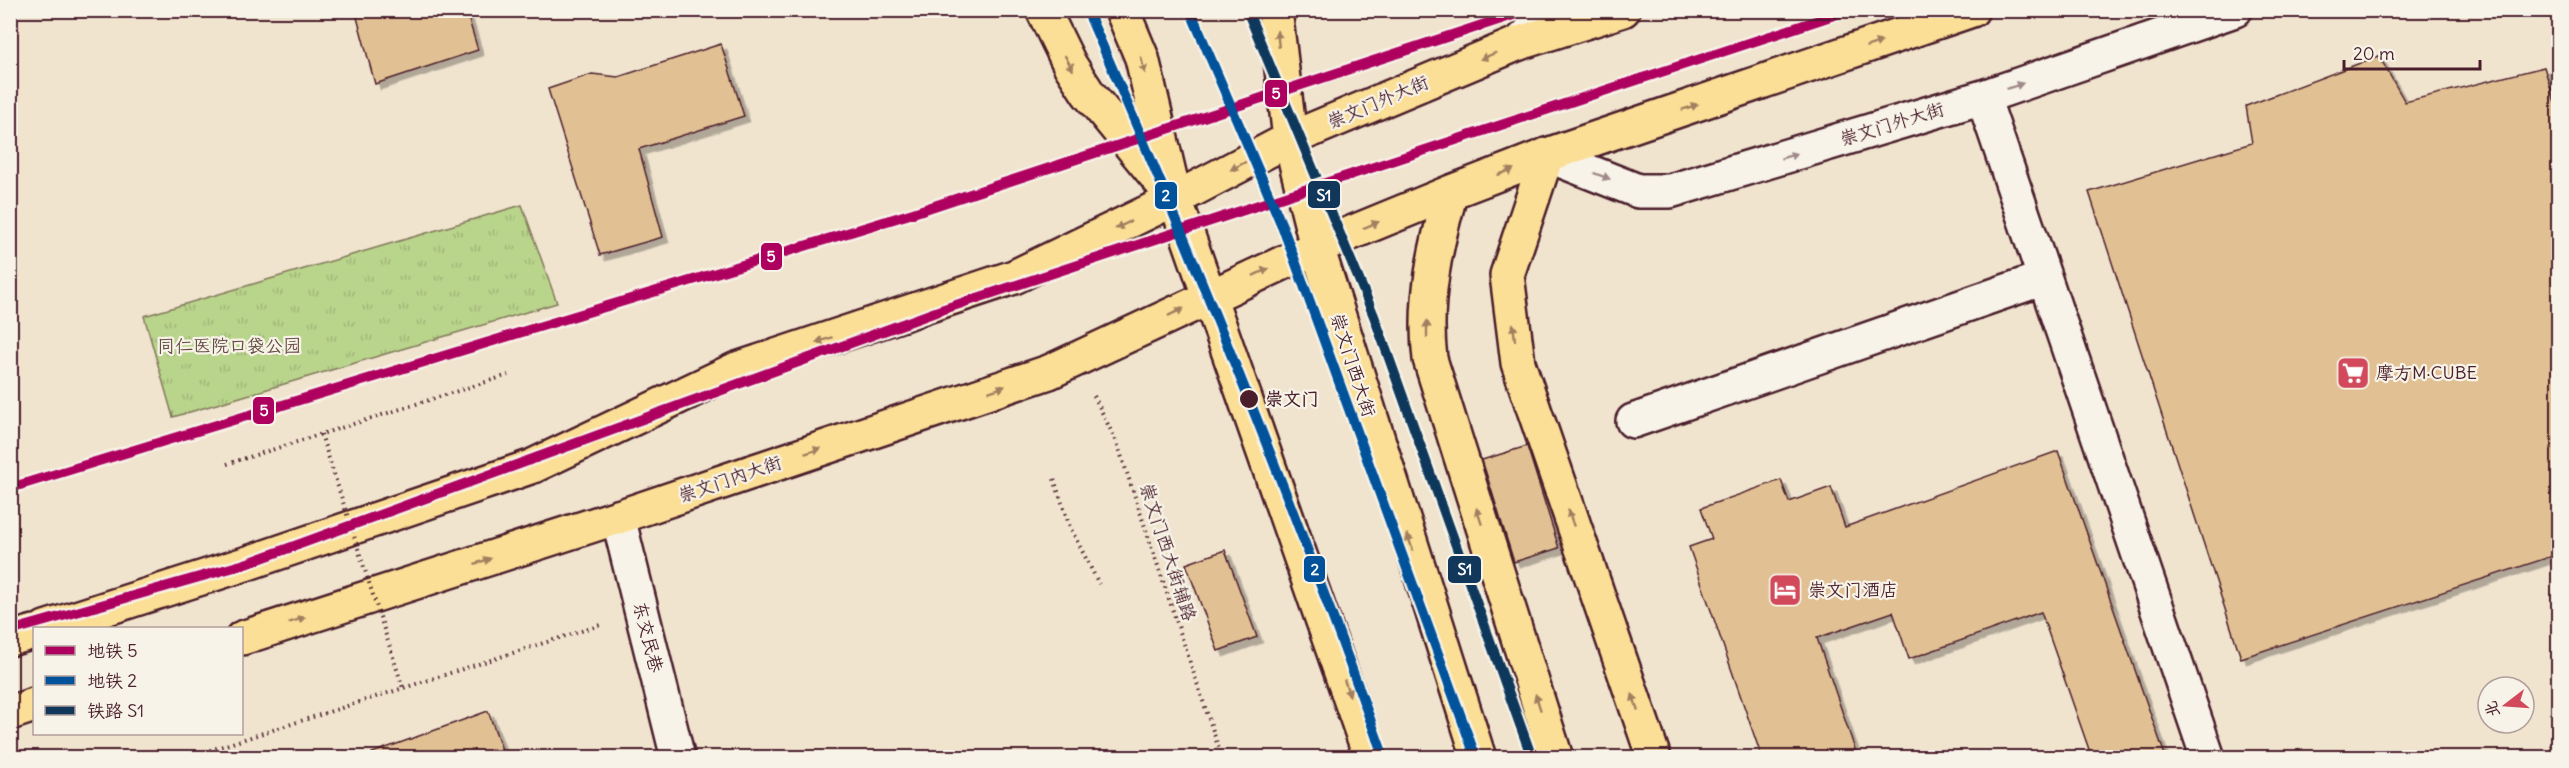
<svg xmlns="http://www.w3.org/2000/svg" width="2569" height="768" font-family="Delius,'LXGW WenKai TC',sans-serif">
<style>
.park{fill:url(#park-tufts);stroke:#827a5b;stroke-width:1.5}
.building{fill:#e1c194;stroke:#4a1f2b;stroke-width:1.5;filter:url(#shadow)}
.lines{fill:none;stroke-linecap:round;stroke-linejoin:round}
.minor-casing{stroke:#4a1f2b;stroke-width:38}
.major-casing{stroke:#4a1f2b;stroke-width:38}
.path{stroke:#4a1f2b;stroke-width:4;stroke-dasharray:1.5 4.5;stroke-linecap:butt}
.minor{stroke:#f7f3e8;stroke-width:33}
.major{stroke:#fbdf96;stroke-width:33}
.path-bridge{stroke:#4a1f2b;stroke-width:4;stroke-dasharray:1.5 4.5;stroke-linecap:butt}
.rail-1-casing{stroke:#f7f3e8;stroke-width:15}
.rail-1{stroke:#11385b;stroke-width:10}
.metro-1-casing{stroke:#f7f3e8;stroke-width:15}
.metro-2-casing{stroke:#f7f3e8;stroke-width:15}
.metro-1{stroke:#ae005f;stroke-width:10}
.metro-2{stroke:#00529b;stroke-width:10}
.oneway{fill:#a27f60}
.oneway2{fill:#a0898a}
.stop-dot{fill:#4a1f2b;stroke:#f7f3e8;stroke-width:2}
.labels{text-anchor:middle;stroke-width:4.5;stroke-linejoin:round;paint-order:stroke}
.street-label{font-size:18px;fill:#4a1f2b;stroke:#f7f3e8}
.park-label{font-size:18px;fill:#664c43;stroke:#f7f3e8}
.poi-label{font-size:18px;fill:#4a1f2b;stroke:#f7f3e8;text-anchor:start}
.stop-label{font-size:18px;font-weight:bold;fill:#4a1f2b;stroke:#f7f3e8;text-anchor:start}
.line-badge{stroke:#f7f3e8;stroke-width:2}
.badge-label{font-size:16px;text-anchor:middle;font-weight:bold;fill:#fff}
</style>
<defs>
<pattern id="park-tufts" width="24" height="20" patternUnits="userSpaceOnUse" patternTransform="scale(1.5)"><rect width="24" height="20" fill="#b9d48b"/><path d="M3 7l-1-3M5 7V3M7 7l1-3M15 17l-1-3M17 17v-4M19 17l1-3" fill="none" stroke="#a1b678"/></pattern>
<filter id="shadow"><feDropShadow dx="5.5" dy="5.5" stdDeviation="0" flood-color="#0004"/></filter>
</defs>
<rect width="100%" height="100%" fill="#f0e4cf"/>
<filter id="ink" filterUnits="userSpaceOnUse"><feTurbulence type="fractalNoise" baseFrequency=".0167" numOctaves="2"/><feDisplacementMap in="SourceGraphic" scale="12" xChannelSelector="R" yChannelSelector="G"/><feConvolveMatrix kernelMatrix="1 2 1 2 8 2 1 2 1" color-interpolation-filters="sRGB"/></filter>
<g filter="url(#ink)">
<path class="park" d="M 522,205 L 557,303 L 173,417 L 144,316 Z"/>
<path class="building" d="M 355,10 L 466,10 L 478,50 L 375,84 Z
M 721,44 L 744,116 L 639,149 L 663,237 L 600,255 L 548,89 L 592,74 L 618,77 Z
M 2379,56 L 2405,102 L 2544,67 L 2559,115 L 2559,554 L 2241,658 L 2089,192 L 2252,143 L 2246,106 Z
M 1527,446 L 1559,548 L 1514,562 L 1482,460 Z
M 2058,451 L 2166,758 L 2092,758 L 2041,612 L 1909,659 L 1893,612 L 1817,638 L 1858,758 L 1762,758 L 1689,547 L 1712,539 L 1701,508 L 1781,480 L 1789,502 L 1831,487 L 1845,527 Z
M 1225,550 L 1257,637 L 1218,651 L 1186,564 Z
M 488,711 L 505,758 L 373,758 L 372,753 Z"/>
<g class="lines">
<defs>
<path id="minor" d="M 1519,43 L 1554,10
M 1983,97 L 2208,758
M 1547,155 L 1638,191 L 1670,191 L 1983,97 L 2235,10
M 1633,421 L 2044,278
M 618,517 L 678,758"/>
<path id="major" d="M 1043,10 L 1070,65 L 1088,93 L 1170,193
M 1122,10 L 1142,58 L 1175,199 L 1371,758
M 1275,10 L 1290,139 L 1317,247 L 1479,758
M 1547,155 L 1507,275 L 1518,363 L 1654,758
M 1451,192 C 1435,247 1423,302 1430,359 L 1556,758
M 45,628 L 245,564 L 533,466 L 737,369 L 1014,277 L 1175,199 L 1290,139 L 1519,43 L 1623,10
M 242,638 L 618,517 L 1049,372 L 1317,247 L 1451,192 L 1547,155 L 1972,10
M 10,639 L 34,632
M 10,713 L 34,705"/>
</defs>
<use href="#minor" class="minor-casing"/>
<use href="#major" class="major-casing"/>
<path class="path" d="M 1094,396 L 1117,443 L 1222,758
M 227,464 L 508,375
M 1054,479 L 1070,527 L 1099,584
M 204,752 L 603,624"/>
<use href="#minor" class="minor"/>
<use href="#major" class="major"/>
<path class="path-bridge" d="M 321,434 L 403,688"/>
<defs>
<path id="rail-1" d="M 1247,10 L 1374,316 L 1532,758"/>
</defs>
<use href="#rail-1" class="rail-1-casing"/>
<use href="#rail-1" class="rail-1"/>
<defs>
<path id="metro-1" d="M 10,488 L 913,213 L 1528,10
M 10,631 L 245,564 L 941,310 L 1849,10"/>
<path id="metro-2" d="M 1087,10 C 1194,256 1294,505 1384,758
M 1190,10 L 1283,228 L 1476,758"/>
</defs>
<use href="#metro-1" class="metro-1-casing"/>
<use href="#metro-2" class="metro-2-casing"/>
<use href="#metro-1" class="metro-1"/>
<use href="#metro-2" class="metro-2"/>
</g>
<defs><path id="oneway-solid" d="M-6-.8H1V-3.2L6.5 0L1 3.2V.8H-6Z" transform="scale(1.5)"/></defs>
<g class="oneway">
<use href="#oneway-solid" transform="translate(1278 39) rotate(-96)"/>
<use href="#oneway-solid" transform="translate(1874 44) rotate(-19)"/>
<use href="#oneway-solid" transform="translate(1488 56) rotate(157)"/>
<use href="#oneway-solid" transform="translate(1069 63) rotate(61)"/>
<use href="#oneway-solid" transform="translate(1143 65) rotate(76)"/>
<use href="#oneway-solid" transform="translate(1690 107) rotate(-19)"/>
<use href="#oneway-solid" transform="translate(1238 166) rotate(152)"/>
<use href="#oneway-solid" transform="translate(1506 172) rotate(-21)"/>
<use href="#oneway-solid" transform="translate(1123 225) rotate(154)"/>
<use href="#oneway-solid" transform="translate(1371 225) rotate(-22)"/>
<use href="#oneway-solid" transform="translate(1261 272) rotate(-25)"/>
<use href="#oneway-solid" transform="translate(1176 312) rotate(-26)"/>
<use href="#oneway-solid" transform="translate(1427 329) rotate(-90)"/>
<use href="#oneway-solid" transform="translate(1514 332) rotate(-97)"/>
<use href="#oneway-solid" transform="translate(824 340) rotate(162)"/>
<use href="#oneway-solid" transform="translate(997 389) rotate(-19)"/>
<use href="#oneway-solid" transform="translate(813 451) rotate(-19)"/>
<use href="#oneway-solid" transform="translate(1479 516) rotate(-108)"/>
<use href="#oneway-solid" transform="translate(1571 518) rotate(-109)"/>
<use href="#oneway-solid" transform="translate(1410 542) rotate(-108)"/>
<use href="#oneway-solid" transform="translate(483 561) rotate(-18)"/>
<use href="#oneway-solid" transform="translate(297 620) rotate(-18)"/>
<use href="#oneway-solid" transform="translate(1347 688) rotate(71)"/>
<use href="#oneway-solid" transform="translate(1538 702) rotate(-108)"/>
<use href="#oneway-solid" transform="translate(1635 702) rotate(-109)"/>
</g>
<g class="oneway2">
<use href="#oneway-solid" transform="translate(2015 86) rotate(-19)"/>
<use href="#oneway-solid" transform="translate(1789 156) rotate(-17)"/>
<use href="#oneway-solid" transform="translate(1602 176) rotate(21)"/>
</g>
</g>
<defs>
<symbol id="supermarket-square" viewBox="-11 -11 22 22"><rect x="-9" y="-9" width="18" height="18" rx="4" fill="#d1495b" stroke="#f7f3e8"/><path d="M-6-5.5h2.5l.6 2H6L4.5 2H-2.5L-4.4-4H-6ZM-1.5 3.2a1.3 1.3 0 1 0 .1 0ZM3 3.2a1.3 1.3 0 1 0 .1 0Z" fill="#fff"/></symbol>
<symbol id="hotel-square" viewBox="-11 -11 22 22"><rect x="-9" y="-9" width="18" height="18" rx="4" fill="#d1495b" stroke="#f7f3e8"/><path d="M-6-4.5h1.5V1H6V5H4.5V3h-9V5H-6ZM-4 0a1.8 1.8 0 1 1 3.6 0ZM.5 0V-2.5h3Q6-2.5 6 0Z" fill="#fff"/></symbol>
</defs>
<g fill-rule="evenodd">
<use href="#supermarket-square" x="2334" y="354" width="38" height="38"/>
<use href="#hotel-square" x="1766" y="571" width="38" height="38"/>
</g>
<circle class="stop-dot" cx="1249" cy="399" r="10"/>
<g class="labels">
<g class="street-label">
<text transform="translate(1378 102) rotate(-23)" y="6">崇文门外大街</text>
<text transform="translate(1892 124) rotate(-17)" y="6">崇文门外大街</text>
<text transform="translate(1353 365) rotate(72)" y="6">崇文门西大街</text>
<text transform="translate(730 479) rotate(-19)" y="6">崇文门内大街</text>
<text transform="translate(1168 552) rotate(72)" y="6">崇文门西大街辅路</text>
<text transform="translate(648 637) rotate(76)" y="6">东交民巷</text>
</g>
<g class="park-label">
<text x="229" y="352">同仁医院口袋公园</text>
</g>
<g class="poi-label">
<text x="2376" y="379">摩方M·CUBE</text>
<text x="1808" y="596">崇文门酒店</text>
</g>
<g class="stop-label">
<text x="1265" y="405">崇文门</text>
</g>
</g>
<g class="line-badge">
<rect x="1264" y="79" width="24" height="29" rx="6" fill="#ae005f"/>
<rect x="1307" y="180" width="34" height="29" rx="6" fill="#11385b"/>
<rect x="1154" y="181" width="24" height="29" rx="6" fill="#00529b"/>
<rect x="760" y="242" width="23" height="29" rx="6" fill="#ae005f"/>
<rect x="252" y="396" width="23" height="29" rx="6" fill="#ae005f"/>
<rect x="1303" y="555" width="23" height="28" rx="6" fill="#00529b"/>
<rect x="1447" y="555" width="35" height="29" rx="6" fill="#11385b"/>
</g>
<g class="badge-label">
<text x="1276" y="99">5</text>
<text x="1324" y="201">S1</text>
<text x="1166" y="201">2</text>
<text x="771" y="262">5</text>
<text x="264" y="416">5</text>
<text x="1315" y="575">2</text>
<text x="1465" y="575">S1</text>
</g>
<rect width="2569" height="768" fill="none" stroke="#f7f3e8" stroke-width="36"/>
<rect x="18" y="18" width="2533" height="732" fill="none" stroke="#4a1f2b" stroke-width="2" filter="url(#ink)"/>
<rect x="33" y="627" width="210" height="108" fill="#f7f3e8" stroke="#b29e9c" stroke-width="1.5"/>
<rect x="45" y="646" width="30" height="9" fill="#ae005f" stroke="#b29e9c" stroke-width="1.5"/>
<text x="87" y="657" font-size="18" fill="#4a1f2b">地铁 5</text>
<rect x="45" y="676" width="30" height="9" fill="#00529b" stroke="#b29e9c" stroke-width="1.5"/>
<text x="87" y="687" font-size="18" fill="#4a1f2b">地铁 2</text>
<rect x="45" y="706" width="30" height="9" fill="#11385b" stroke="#b29e9c" stroke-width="1.5"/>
<text x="87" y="717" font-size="18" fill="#4a1f2b">铁路 S1</text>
<g transform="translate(2506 705) rotate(253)"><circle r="28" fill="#f7f3e8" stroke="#b29e9c" stroke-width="1.5"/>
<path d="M0-4.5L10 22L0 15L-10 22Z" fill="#d1495b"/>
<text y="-9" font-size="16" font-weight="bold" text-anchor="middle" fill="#4a1f2b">北</text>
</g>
<path d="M2344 60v9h136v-9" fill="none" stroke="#4a1f2b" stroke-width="3"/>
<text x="2353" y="60" font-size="18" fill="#4a1f2b" stroke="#f7f3e8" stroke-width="4.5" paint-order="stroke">20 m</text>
</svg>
